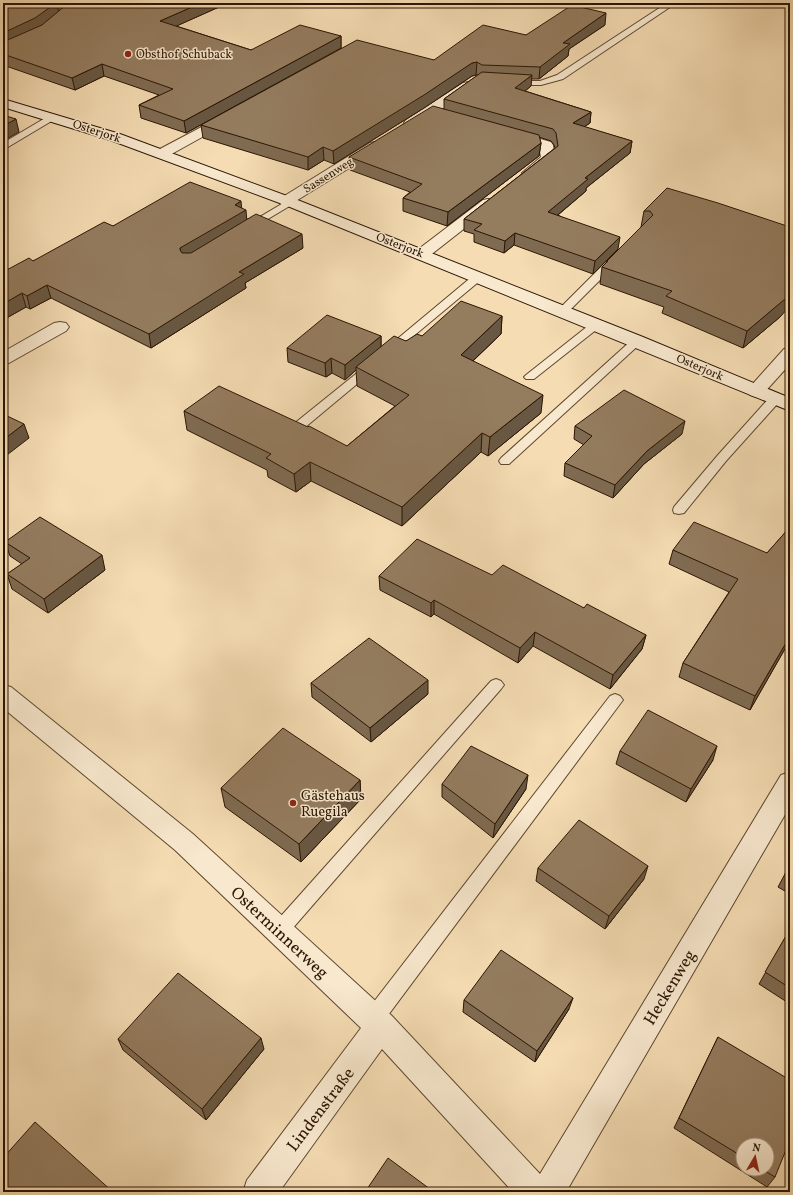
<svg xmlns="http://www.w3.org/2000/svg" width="793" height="1195" font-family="Vollkorn,serif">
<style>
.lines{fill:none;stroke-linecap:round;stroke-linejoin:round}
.service-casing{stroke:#5e472f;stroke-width:2}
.minor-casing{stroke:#5e472f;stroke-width:2}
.secondary-casing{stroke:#2b1503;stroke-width:2}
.service{fill:#f8e8ce;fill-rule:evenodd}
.minor{fill:#f8e8ce;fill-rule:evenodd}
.secondary{fill:#f8e8ce;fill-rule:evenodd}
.wall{fill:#7f6b52;stroke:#2b1503;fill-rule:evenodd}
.shaded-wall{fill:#685742;stroke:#2b1503}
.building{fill:#947c5f;stroke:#2b1503}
.poi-dot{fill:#8f2418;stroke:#f8e8ce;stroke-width:1.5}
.labels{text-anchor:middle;stroke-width:3;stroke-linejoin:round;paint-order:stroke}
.far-poi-label{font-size:12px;fill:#2b1503;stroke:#f8e8ce;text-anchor:start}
.far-street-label{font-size:12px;fill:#2b1503;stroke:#f8e8ce}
.poi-label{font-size:14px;fill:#2b1503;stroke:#f8e8ce;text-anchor:start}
.near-street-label{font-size:17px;fill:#2b1503;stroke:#f8e8ce}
</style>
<rect width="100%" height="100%" fill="#f5dcb3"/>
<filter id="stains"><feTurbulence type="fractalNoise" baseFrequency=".005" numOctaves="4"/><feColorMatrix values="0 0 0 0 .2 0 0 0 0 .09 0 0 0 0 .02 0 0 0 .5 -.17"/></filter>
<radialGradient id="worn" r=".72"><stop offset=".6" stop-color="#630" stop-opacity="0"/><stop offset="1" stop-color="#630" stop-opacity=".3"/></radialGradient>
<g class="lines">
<defs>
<path id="service" d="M 667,3 L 676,3 L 563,79 L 541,85 L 512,85 L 508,83 L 512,81 L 540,81 L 557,75 Z
M 52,114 L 56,117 L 55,119 L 3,150 L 3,143 Z
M 290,199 L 295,202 L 293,204 L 251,229 L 248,230 L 243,227 Z
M 614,257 L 618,258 L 619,260 L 618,262 L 567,313 L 559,313 L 558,311 L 559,309 L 610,258 Z
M 478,274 L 482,275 L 483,277 L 482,279 L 392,354 L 384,354 L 382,352 L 384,350 L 474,275 Z
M 597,321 L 601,322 L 602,324 L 601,326 L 534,379 L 526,379 L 524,377 L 526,375 L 593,322 Z
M 637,338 L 643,341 L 641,343 L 509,464 L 501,464 L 499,461 L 501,458 L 633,339 Z
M 371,364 L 375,365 L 377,367 L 375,369 L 303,429 L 295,429 L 293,426 L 295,423 L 367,365 Z
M 775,395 L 779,396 L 781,399 L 779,402 L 726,461 L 684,513 L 679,514 L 674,513 L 673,510 L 674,507 L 718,455 L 771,396 Z
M 496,679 L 501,681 L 504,685 L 501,689 L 285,937 L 279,939 L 273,937 L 270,931 L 273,925 L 491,681 Z
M 615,694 L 620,696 L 623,700 L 620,704 L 380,1026 L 373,1028 L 366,1026 L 364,1019 L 366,1012 L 610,696 Z"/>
<path id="minor" d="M 468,82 L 473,83 L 474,86 L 473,89 L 416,126 L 406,126 L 404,123 L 406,120 L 463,83 Z
M 228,113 L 233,114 L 235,117 L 233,120 L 168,156 L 163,157 L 158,156 L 156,153 L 158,150 Z
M 512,131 L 551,142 L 553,145 L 555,158 C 549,167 535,179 524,176 L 522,173 L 541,157 L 539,147 L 507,138 L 505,135 L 507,132 Z
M 375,142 L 380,143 L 382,146 L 380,149 L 291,204 L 286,205 L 281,204 L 279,201 L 281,198 L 370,143 Z
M 488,199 L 493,200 L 495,203 L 493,206 L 428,257 L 422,259 L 416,257 L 414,254 L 416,251 L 483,200 Z
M 60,322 L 66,323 L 69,327 L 66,331 L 9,363 L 3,364 L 3,352 L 54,323 Z
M 790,348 L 790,364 L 762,395 L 756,397 L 750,395 L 747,391 L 750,387 L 784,349 Z
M 3,685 L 11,687 L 193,834 L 392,1016 L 540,1174 L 781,775 L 790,772 L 790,806 L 566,1192 L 513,1192 L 382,1049 L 279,1192 L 243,1192 L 247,1180 L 361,1028 L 175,850 L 3,708 Z"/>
<path id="secondary" d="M 3,99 L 120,134 L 295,199 L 643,337 L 790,398 L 790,411 L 285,205 L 110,140 L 3,107 Z"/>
</defs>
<use href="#service" class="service-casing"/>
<use href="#minor" class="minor-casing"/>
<use href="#secondary" class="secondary-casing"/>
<use href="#service" class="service"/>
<use href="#minor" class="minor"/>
<use href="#secondary" class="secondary"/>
</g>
<path class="wall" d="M 3,3 L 228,3 L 176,26 L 251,50 L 341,36 L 341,48 L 186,133 L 141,118 L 139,105 L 159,95 L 104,76 L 75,90 L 3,65 Z
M 605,25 L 569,49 L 568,56 L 539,79 L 531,79 L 531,86 L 525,91 L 591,112 L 590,123 L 584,127 L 632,141 L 630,153 L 586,188 L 586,191 L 558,215 L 618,249 L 593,274 L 514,245 L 504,253 L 474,242 L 474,234 L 464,231 L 464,219 L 555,148 L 554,145 L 551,141 L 539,137 L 541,143 L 539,156 L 447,226 L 403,211 L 403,198 L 410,192 L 350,170 L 349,157 L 444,109 L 444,99 L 478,75 L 476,75 L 472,76 L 424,108 L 334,164 L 324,160 L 308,170 L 203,138 L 201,125 L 434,60 L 526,35 Z
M 667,188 L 780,317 L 743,348 L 662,313 L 664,307 L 600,284 L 602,267 L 606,263 L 607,261 L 641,227 L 644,211 Z
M 241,207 L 247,219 L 303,248 L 245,283 L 246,288 L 151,348 L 51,298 L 30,309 L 26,307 L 3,320 L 33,261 L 113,226 Z
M 502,316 L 501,334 L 473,361 L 541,413 L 488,456 L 481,452 L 402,526 L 311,481 L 296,492 L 268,477 L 267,470 L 187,430 L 184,411 L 347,446 L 395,406 L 357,386 L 356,370 L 345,380 L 332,373 L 326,377 L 288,362 L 287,348 L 381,336 L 381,347 L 406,341 L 422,336 Z
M 575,426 L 682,434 L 644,464 L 613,498 L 564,476 L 565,463 L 584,445 L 574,439 Z
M 790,527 L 790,640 L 750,710 L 679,677 L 683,663 L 729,592 L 669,564 L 673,550 L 767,553 Z
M 5,542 L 105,570 L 48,613 L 12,589 L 7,574 L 22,564 L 10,556 Z
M 379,576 L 584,608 L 646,635 L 642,649 L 610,689 L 533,646 L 518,663 L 434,614 L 431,617 L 380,590 Z
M 311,683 L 428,694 L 371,742 L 312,697 Z
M 620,751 L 713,760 L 686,802 L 616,764 Z
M 360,780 L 361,799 L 301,862 L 225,807 L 221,788 Z
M 442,784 L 526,789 L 493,838 L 442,797 Z
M 790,865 L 790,894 L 778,887 L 785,874 Z
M 538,868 L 644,879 L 605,929 L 536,881 Z
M 790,929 L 790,1004 L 759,984 Z
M 464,1000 L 569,1009 L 535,1062 L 463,1012 Z
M 718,1037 L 775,1177 L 767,1187 L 674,1128 ZM 743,1145 L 767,1169 L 743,1169 Z
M 118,1039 L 264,1049 L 206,1120 L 123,1050 Z"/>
<path class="shaded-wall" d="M 56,3 L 57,3 L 59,14 L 37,30 L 3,46 L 3,33 Z
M 201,3 L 228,3 L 161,33 L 160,21 Z
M 606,13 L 605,25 L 569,49 L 568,56 L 539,79 L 540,67 L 563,43 Z
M 341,36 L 341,48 L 186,133 L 184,121 Z
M 477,62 L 476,75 L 472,76 L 424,108 L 334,164 L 333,151 L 472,63 Z
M 102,64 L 104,76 L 75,90 L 72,78 Z
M 532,75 L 531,86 L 514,100 L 515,88 Z
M 591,112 L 590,123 L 572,135 L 573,123 Z
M 16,119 L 19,132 L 3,141 L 3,126 Z
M 632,141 L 630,153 L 586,188 L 586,191 L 547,224 L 548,212 L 585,178 Z
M 541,143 L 539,156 L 447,226 L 448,212 Z
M 323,147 L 324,160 L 308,170 L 308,157 Z
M 241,201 L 242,212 L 246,210 L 247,223 L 182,262 L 180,250 L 180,248 L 235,205 Z
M 515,233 L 514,245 L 504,253 L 505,241 Z
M 302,234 L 303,248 L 245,283 L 246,288 L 151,348 L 149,334 L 239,272 Z
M 620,237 L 618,249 L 593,274 L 595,261 Z
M 47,285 L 51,298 L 30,309 L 27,296 Z
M 22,293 L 26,307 L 3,320 L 3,304 Z
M 790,294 L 790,306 L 780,317 L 743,348 L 747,331 Z
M 502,316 L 501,334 L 460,373 L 461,355 Z
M 381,336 L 381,350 L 356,367 L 356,370 L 345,380 L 345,365 Z
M 331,358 L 332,373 L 326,377 L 325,363 Z
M 543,395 L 541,413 L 488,456 L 490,437 Z
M 685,421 L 682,434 L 644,464 L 613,498 L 615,485 L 647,451 Z
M 24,424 L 29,438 L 3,458 L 3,440 Z
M 482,433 L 481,452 L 402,526 L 402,507 Z
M 310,462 L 311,481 L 296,492 L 294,474 Z
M 102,555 L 105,570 L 48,613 L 44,599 Z
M 434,600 L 434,614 L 431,617 L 431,603 Z
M 535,632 L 533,646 L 518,663 L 520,648 Z
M 646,635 L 642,649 L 610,689 L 613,675 Z
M 790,636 L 790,640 L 750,710 L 755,696 Z
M 428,680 L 428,694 L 371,742 L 370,728 Z
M 717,746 L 713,760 L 686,802 L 691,789 Z
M 528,775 L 526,789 L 493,838 L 495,824 Z
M 360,780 L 361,799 L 301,862 L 299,844 Z
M 648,866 L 644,879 L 605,929 L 609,916 Z
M 573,998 L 569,1009 L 535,1062 L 537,1051 Z
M 261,1038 L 264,1049 L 206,1120 L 202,1109 Z"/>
<path class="building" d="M 3,3 L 56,3 L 35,18 L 3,33 Z
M 63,3 L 201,3 L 160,21 L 251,50 L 300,25 L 341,36 L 184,121 L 139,105 L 173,89 L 102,64 L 72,78 L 3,54 L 3,42 L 42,25 L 66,5 Z
M 572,5 L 606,13 L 563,43 L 570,44 L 540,67 L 482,65 L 477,62 L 472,63 L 424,95 L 333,151 L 323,147 L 308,157 L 201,125 L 357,40 L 434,60 L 483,25 L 526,35 Z
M 482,72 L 532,75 L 515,88 L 591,112 L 573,123 L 632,141 L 585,178 L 588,179 L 548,212 L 620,237 L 595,261 L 515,233 L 505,241 L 474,230 L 482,224 L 464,219 L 558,146 L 556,133 L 553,129 L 444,99 Z
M 433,106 L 539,135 L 541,143 L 448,212 L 403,198 L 422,184 L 349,157 Z
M 3,115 L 16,119 L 3,126 Z
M 190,182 L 241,201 L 235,205 L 246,210 L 180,248 L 180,250 L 182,253 L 191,253 L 256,214 L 302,234 L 239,272 L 244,274 L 149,334 L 47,285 L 27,296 L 22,293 L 3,304 L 3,272 L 29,258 L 33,261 L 104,222 L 113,226 Z
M 667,188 L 718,203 L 790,227 L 790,294 L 785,299 L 747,331 L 666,296 L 672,291 L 602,267 L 608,261 L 607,261 L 653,215 L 650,211 L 644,211 Z
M 461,301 L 502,316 L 461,355 L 543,395 L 490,437 L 482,433 L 402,507 L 310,462 L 294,474 L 266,458 L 271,454 L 184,411 L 219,386 L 308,427 L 309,426 L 347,446 L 409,395 L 356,367 L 394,336 L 406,341 L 417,334 L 422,336 Z
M 327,315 L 381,336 L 345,365 L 331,358 L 325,363 L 287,348 Z
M 624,390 L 685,421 L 647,451 L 615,485 L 565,463 L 592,436 L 575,426 Z
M 3,414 L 24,424 L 3,440 Z
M 40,517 L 102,555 L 44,599 L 7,574 L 30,558 L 5,542 Z
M 694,522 L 767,553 L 790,527 L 790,636 L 755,696 L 683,663 L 738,579 L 673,550 Z
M 417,539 L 492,575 L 503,565 L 584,608 L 587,604 L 646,635 L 613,675 L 535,632 L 520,648 L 434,600 L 431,603 L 379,576 Z
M 369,638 L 428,680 L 370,728 L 311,683 Z
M 648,710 L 717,746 L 691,789 L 620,751 Z
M 283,728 L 360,780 L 299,844 L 221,788 Z
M 471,746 L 528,775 L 495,824 L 442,784 Z
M 579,820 L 648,866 L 609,916 L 538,868 Z
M 790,865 L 790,877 L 785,874 Z
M 790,929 L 790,988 L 765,972 Z
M 501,950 L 573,998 L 537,1051 L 464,1000 Z
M 178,973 L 261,1038 L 202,1109 L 118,1039 Z
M 718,1037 L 790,1080 L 790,1140 L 775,1177 L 762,1169 L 767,1169 L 767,1145 L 743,1145 L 743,1157 L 679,1118 Z
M 35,1122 L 113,1192 L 3,1192 L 3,1158 Z
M 388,1158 L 434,1192 L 365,1192 Z"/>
<g class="poi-dot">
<circle cx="128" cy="54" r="4"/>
<circle cx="293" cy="803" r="4"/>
</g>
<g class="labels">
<g class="far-poi-label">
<text x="136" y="58">Obsthof Schuback</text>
</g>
<g class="far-street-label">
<text transform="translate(97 131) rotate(18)" y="4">Osterjork</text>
<text transform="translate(328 175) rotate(-32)" y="4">Sassenweg</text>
<text transform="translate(400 245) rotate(21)" y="4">Osterjork</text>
<text transform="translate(700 367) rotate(23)" y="4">Osterjork</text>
</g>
<g class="poi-label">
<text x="301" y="800">Gästehaus<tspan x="301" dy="16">Ruegila</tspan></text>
</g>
<g class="near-street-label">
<text transform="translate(280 932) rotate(43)" y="6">Osterminnerweg</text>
<text transform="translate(669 987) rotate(-59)" y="6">Heckenweg</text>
<text transform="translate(320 1109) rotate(-53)" y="6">Lindenstraße</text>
</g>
</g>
<rect width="793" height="1195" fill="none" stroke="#f5dcb3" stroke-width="16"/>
<rect x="4" y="4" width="785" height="1187" fill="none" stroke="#2b1503" stroke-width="2"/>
<rect x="8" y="8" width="777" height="1179" fill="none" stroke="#2b1503"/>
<g transform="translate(755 1157) rotate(9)"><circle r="19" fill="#f8e8ce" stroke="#a6947d"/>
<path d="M0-3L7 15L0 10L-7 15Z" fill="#8f2418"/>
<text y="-6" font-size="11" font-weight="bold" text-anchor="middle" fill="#2b1503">N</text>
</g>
<rect width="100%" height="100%" filter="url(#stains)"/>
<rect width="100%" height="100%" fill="url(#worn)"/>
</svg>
